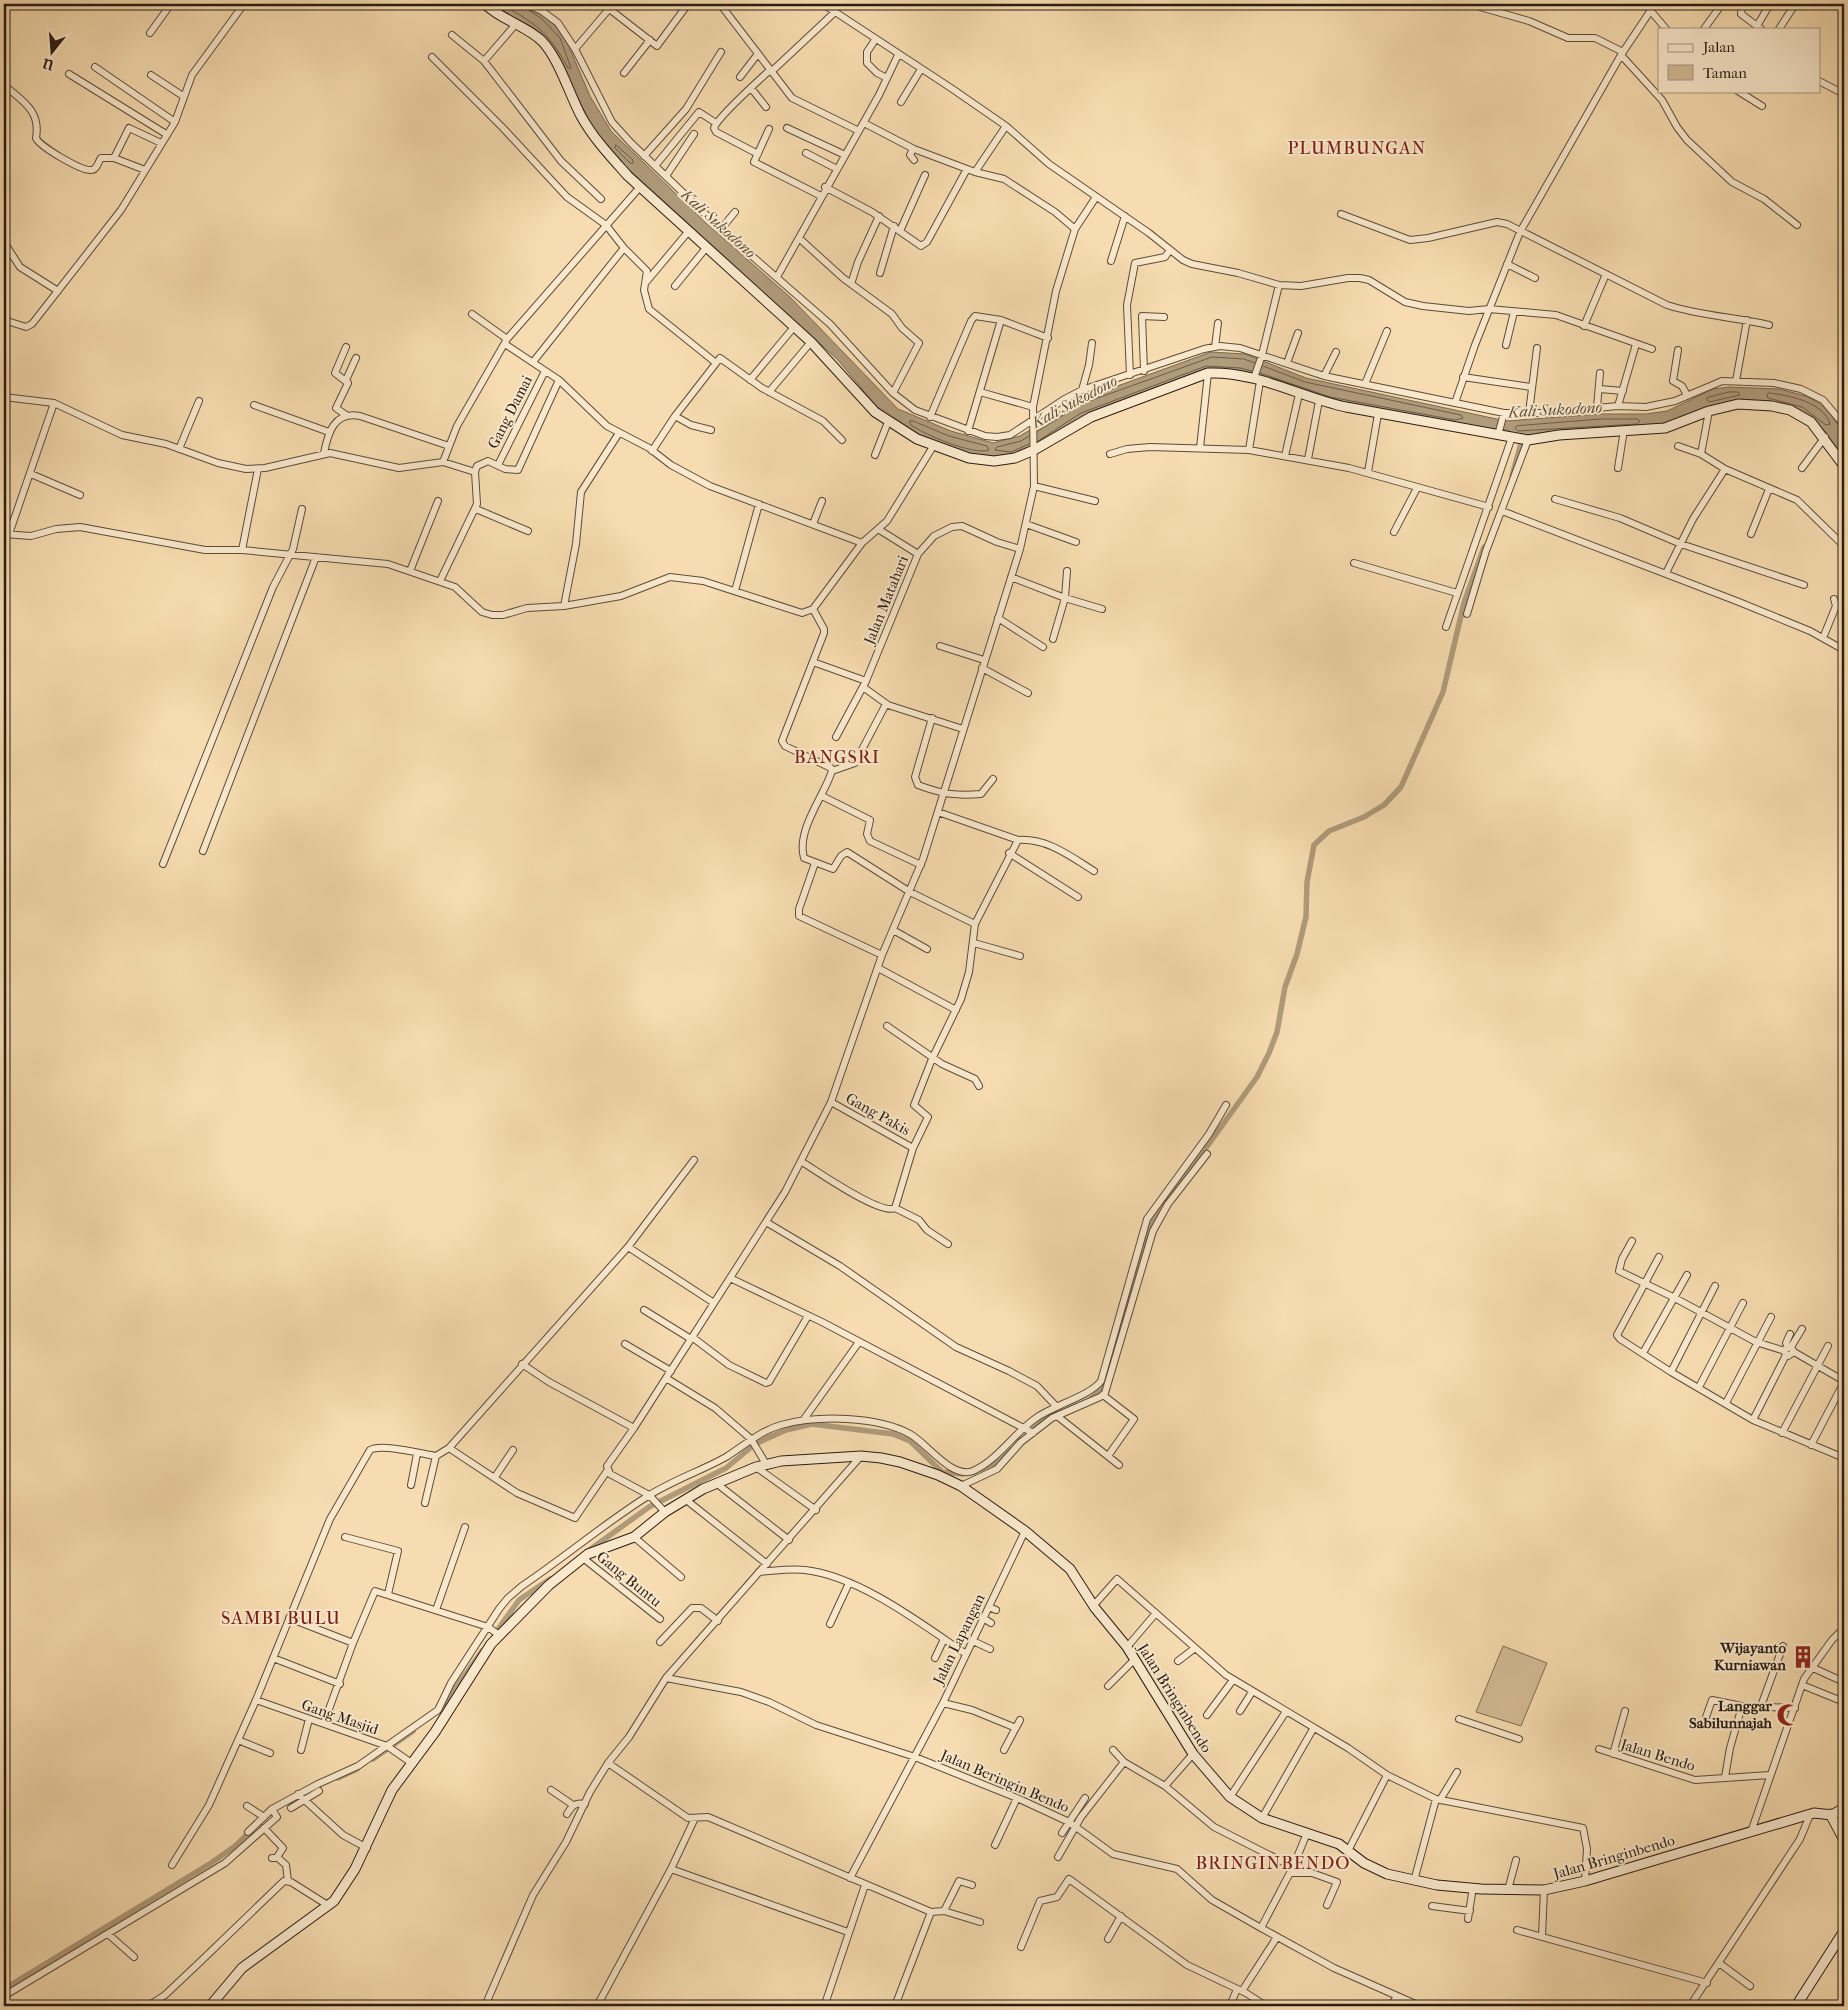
<svg xmlns="http://www.w3.org/2000/svg" width="1848" height="2010" font-family="'IM FELL French Canon',serif">
<style>
.green{fill:#d3bb95;stroke:#7e6c54}
.water{fill:#b09b7b;stroke:#7a6852}
.lines{fill:none;stroke-linecap:round;stroke-linejoin:round}
.shore{stroke:#6c5c48;stroke-width:1}
.canal{stroke:#b09b7b;stroke-width:5.5}
.street-casing{stroke:#5c4c3b;stroke-width:8}
.secondary-casing{stroke:#291c14;stroke-width:11}
.street{stroke:#f9e8cc;stroke-width:6}
.secondary{stroke:#f9e8cc;stroke-width:9}
.labels{text-anchor:middle;stroke-width:4;stroke-linejoin:round;paint-order:stroke}
.street-label{font-size:15px;fill:#291c14;stroke:#f9e8cc}
.poi-label{font-size:15px;font-weight:bold;fill:#291c14;stroke:#f9e8cc;text-anchor:end}
.water-label{font-size:16px;font-style:italic;fill:#5f4f3d;stroke:#f9e8cc}
.quarter-label{font-size:18px;letter-spacing:1px;fill:#7a1f14;stroke:#f9e8cc}
</style>
<rect width="100%" height="100%" fill="#f6dcb0"/>
<filter id="stains"><feTurbulence type="fractalNoise" baseFrequency=".004" numOctaves="4"/><feColorMatrix values="0 0 0 0 .2 0 0 0 0 .09 0 0 0 0 .02 0 0 0 .5 -.17"/></filter>
<radialGradient id="worn" r=".72"><stop offset=".6" stop-color="#630" stop-opacity="0"/><stop offset="1" stop-color="#630" stop-opacity=".3"/></radialGradient>
<path class="green" d="M 1503,1646 L 1547,1663 L 1521,1726 L 1476,1712 Z"/>
<path class="water" d="M 491,4 L 525,4 L 544,14 L 564,35 L 590,96 L 611,131 L 707,224 L 790,297 L 898,409 L 951,431 L 993,443 L 1020,436 L 1079,400 L 1211,352 L 1245,354 L 1306,378 L 1506,421 L 1600,414 L 1646,414 L 1667,411 L 1713,389 L 1729,387 L 1779,389 L 1806,396 L 1819,403 L 1828,411 L 1844,433 L 1844,458 L 1825,431 L 1814,420 L 1743,401 L 1658,428 L 1526,436 L 1512,434 L 1508,430 L 1492,430 L 1329,402 L 1207,370 L 1083,417 L 1040,445 L 1011,457 L 974,456 L 918,436 L 877,407 L 838,360 L 613,155 L 590,122 L 551,47 L 536,30 Z"/>
<g class="lines">
<path class="shore" d="M 501,4 C 537,25 547,30 568,68 L 571,68 L 560,38 L 541,18 L 525,8
M 616,145 L 633,160 L 633,163 L 630,163 L 615,148 Z
M 1260,373 L 1330,397 L 1455,420 L 1463,418 L 1461,415 L 1305,382 L 1263,366
M 1729,392 L 1738,392 L 1740,395 L 1709,402 L 1707,400 L 1707,398 Z
M 1769,393 C 1788,395 1824,402 1830,424 L 1826,425 L 1802,407 L 1768,398 L 1767,395 Z
M 1601,419 L 1637,419 L 1640,421 L 1637,424 L 1518,431 L 1515,428 L 1517,426 Z
M 913,421 L 949,436 L 987,446 L 989,450 C 975,456 922,434 910,424 L 910,421 Z
M 1038,431 L 1081,404 L 1212,357 L 1244,359 L 1255,363
M 1029,436 L 1021,441 L 997,447 L 995,450 L 1011,452 L 1029,444
M 1038,441 L 1081,413 L 1206,366 L 1240,368 L 1252,371"/>
<path class="canal" d="M 1512,476 L 1523,436
M 1087,1402 L 1101,1390 L 1107,1378 L 1145,1237 L 1164,1201 L 1185,1177 L 1257,1077 L 1269,1053 L 1277,1032 L 1285,987 L 1297,954 L 1306,917 L 1307,882 L 1314,845 L 1329,831 L 1364,817 L 1384,805 L 1401,787 L 1443,692 L 1464,603 L 1484,547
M 1032,1430 L 1046,1417 L 1057,1413
M 981,1469 L 997,1462 L 1011,1450
M 588,1551 L 649,1507 L 726,1468 L 755,1444 L 786,1430 L 812,1424 L 893,1434 L 910,1441 L 942,1472 L 963,1474
M 494,1635 L 519,1600 L 550,1579
M 444,1704 L 482,1651
M 373,1759 L 413,1731
M 338,1778 L 357,1769
M 4,1989 L 211,1863 L 234,1847 L 252,1830"/>
<defs>
<path id="street" d="M 526,4 L 542,11 L 558,23 L 575,49 L 612,122 L 631,143 L 721,229 L 830,324 L 893,393 L 915,410 L 985,436 L 997,437 L 1010,435 L 1063,400 L 1082,390 L 1204,349 L 1220,346 L 1240,348 L 1324,376 L 1504,413 L 1543,413 L 1618,406 L 1646,407 L 1675,401 L 1722,381 L 1774,383 L 1801,389 L 1823,400 L 1844,425
M 603,4 L 657,46 L 688,4
M 720,4 L 792,98 L 859,131
M 823,4 L 951,88 L 1006,126 L 1049,164 L 1149,233 L 1183,260 L 1192,264 L 1238,273 L 1279,285 L 1301,286 L 1348,278 L 1360,278 L 1369,280 L 1405,302 L 1423,306 L 1469,311 L 1489,309 L 1556,315 L 1652,349
M 1645,4 L 1666,29
M 1735,4 L 1742,8 L 1741,14 L 1761,29
M 1480,7 L 1529,21 L 1568,38 L 1595,38 L 1623,52
M 1757,26 L 1770,4
M 1704,29 L 1722,4
M 1779,29 L 1792,9 L 1787,4
M 150,33 L 171,4
M 452,35 L 484,61 L 561,161 L 601,199
M 875,40 L 867,52 L 867,63 L 877,73 L 887,78
M 575,49 L 609,9
M 1621,55 L 1662,100 L 1677,127 L 1687,140 L 1732,182 L 1764,199 L 1797,225
M 432,57 L 503,128 L 567,197 L 606,225 L 624,248 L 647,271 L 644,290 L 649,309 L 716,363
M 484,61 L 515,25
M 95,67 L 175,122
M 771,72 L 835,12
M 624,73 L 650,40
M 69,74 L 166,134
M 151,75 L 183,96
M 740,77 L 757,55
M 1819,81 L 1844,94
M 4,85 C 22,101 41,110 36,138 C 39,146 81,171 91,170 C 97,170 98,162 101,158 L 114,158 L 145,170
M 751,88 L 766,107
M 1738,91 L 1762,106
M 901,102 L 921,69
M 864,123 L 914,149 L 975,172 L 1004,179 L 1055,212 L 1075,229
M 787,128 L 845,155
M 769,129 L 754,162 L 821,196
M 913,149 L 910,155 L 914,160
M 806,153 L 837,169
M 758,154 L 716,132 L 714,128 C 717,118 759,80 770,70
M 644,156 L 686,109 L 721,52
M 114,158 L 129,128 L 161,143
M 655,166 L 699,112 L 716,123
M 975,172 L 1006,126
M 666,176 L 694,134
M 825,187 L 872,212 L 921,246 L 927,242 L 967,169
M 1341,214 L 1410,240 L 1428,238 L 1497,222 L 1507,224 L 1667,305 C 1701,316 1735,317 1769,325
M 721,229 L 735,212
M 900,231 L 925,175
M 800,239 L 843,278 L 892,314 L 902,328 L 919,343 L 893,393
M 4,242 L 20,267 L 58,291
M 1111,261 L 1125,216
M 1507,264 L 1535,278
M 880,273 L 894,226
M 777,277 L 879,95 L 898,55
M 647,281 L 688,232
M 851,284 L 858,262 L 879,216
M 675,286 L 706,248
M 472,314 L 507,339
M 4,320 L 26,327 L 32,324 L 121,210 L 175,122 L 192,75 L 244,4
M 1584,326 L 1606,274
M 505,344 L 559,380 L 607,426 L 649,448 L 671,465 L 710,486 L 862,543
M 1506,345 L 1514,312
M 346,347 L 335,373 L 348,383 L 336,408 L 346,415
M 1215,347 L 1218,323
M 1678,350 L 1673,381 L 1682,386 L 1687,395
M 533,362 L 624,248
M 1287,363 L 1298,333
M 1144,371 L 1142,316 L 1164,317
M 1130,375 L 1127,305 L 1135,263 L 1165,257 L 1170,250
M 1324,376 L 1336,352
M 1463,377 L 1531,387
M 1254,378 L 1262,355 L 1279,285
M 346,380 L 356,358
M 750,380 L 794,327
M 1736,381 L 1747,320
M 1365,384 L 1387,331
M 1600,389 L 1623,391
M 1082,390 L 1089,365 L 1092,343
M 769,392 L 811,342
M 980,392 L 1033,407
M 4,397 L 54,403 L 122,435 L 166,444 L 218,463 L 246,469 L 265,468 L 330,453 L 399,468 L 443,462 L 475,472
M 1455,403 L 1475,345 L 1520,232 L 1621,55 L 1655,4
M 254,405 L 329,432
M 1618,406 L 1636,344
M 1597,407 L 1600,373
M 1529,413 L 1537,348
M 675,416 L 691,425 L 711,430
M 930,417 L 971,321 L 975,316 L 1001,320 L 1048,338
M 968,431 L 1001,320
M 1498,435 L 1504,413
M 1678,446 L 1701,454 L 1725,469 L 1797,500 L 1844,546
M 1200,448 L 1208,373
M 179,449 L 199,401
M 1249,450 L 1260,381
M 652,451 L 675,416 L 720,358 L 762,388 L 823,421 L 842,440
M 324,453 C 328,433 334,411 360,416 L 449,446
M 1110,454 L 1127,449 L 1150,447 L 1249,450 L 1349,468 L 1489,507
M 1701,454 L 1709,411
M 875,455 L 888,422
M 1285,456 L 1299,394
M 1308,459 L 1319,401
M 443,462 L 457,426 L 507,339 L 640,187
M 498,465 L 545,371
M 1618,468 L 1624,430
M 1802,468 L 1825,437
M 1368,472 L 1378,414
M 31,474 L 80,495
M 1034,486 L 1095,501
M 1555,499 L 1620,518 L 1681,544 L 1804,585
M 476,509 L 528,531
M 1502,511 L 1739,602 L 1810,631 L 1844,650
M 813,524 L 822,501
M 1026,524 L 1076,542
M 878,529 L 918,554
M 1394,532 L 1417,488
M 4,534 L 31,536 L 56,529 L 80,527 L 205,550 L 242,550 L 388,564 L 455,587 L 482,612 L 492,615 L 503,615 L 527,608 L 564,606 L 621,596 L 670,577 L 703,581 L 802,613 L 813,609 L 862,543 L 887,521 L 934,445
M 9,534 L 54,403
M 1751,534 L 1769,489
M 242,550 L 258,469
M 1354,563 L 1457,593
M 410,571 L 438,501
M 1666,573 L 1693,519 L 1725,469
M 1011,577 L 1065,598 L 1102,609
M 440,581 L 477,504 L 475,472 L 477,466 L 488,461 L 505,469 L 518,470 L 559,380
M 735,591 L 759,504
M 564,606 L 576,544 L 581,492 L 619,433
M 813,609 L 824,629 L 824,633 L 782,741 L 785,746 L 831,768 L 832,771 C 824,796 796,830 804,858 L 833,869 L 841,856 L 847,852 L 910,892 L 975,924
M 1467,614 L 1486,551 L 1528,440
M 998,618 L 1043,647
M 1446,627 L 1512,437
M 1823,638 L 1836,606 L 1834,599
M 1053,639 L 1065,598 L 1067,571
M 940,646 L 984,660
M 813,662 L 866,681
M 982,668 L 1028,693
M 863,687 L 888,705 L 963,729
M 932,718 L 915,777 L 918,785 C 942,794 955,796 981,794 L 993,779
M 836,737 L 866,681 L 918,554 L 934,536 L 952,527 L 962,526 L 997,542 L 1020,549
M 832,771 L 855,763 L 886,704
M 822,796 L 870,820 L 867,834 L 870,841 L 921,865
M 1018,840 C 1047,838 1070,856 1094,871
M 203,851 L 316,557
M 1009,853 L 1078,897
M 815,863 L 799,909 L 799,916 L 882,955
M 163,864 L 273,587 L 293,549 L 302,509
M 893,930 L 927,949
M 974,943 L 1020,956
M 878,968 L 956,1010
M 887,1026 L 942,1064 L 975,1079 L 979,1086
M 831,1102 L 913,1148
M 802,1162 C 817,1171 881,1216 895,1208 L 919,1220 L 927,1230 L 948,1244
M 895,1208 L 913,1148 L 928,1117 L 914,1105 L 932,1059 L 961,999 L 969,972 L 975,924 L 1018,840 L 938,812
M 766,1222 L 840,1266 L 956,1347 L 1009,1371 L 1037,1386 L 1056,1406
M 1632,1241 L 1622,1259 L 1619,1271 L 1673,1297 L 1756,1342 L 1785,1351
M 628,1247 L 714,1303
M 1659,1257 L 1617,1335 L 1620,1339 L 1671,1372 L 1753,1420 L 1844,1458
M 730,1278 L 822,1322 L 1033,1433
M 644,1310 L 691,1339
M 692,1337 L 729,1365 L 766,1383 L 769,1382 L 808,1316
M 625,1344 L 671,1371
M 1788,1347 L 1786,1343 L 1790,1334
M 1791,1347 L 1794,1352 L 1788,1356 L 1785,1353 L 1785,1349 L 1791,1347 L 1802,1329
M 1794,1352 L 1844,1381
M 1643,1353 L 1687,1275
M 522,1364 L 549,1382 L 634,1428
M 1671,1372 L 1715,1286
M 666,1378 L 715,1408 L 751,1439 L 766,1464
M 1699,1387 L 1743,1303
M 1103,1395 L 1134,1419 L 1108,1456
M 1726,1403 L 1771,1317
M 1057,1416 L 1119,1465
M 804,1419 L 859,1342
M 1753,1420 L 1786,1355
M 1782,1433 L 1828,1346
M 1811,1445 L 1844,1382
M 449,1448 L 517,1493 L 575,1518 L 607,1471
M 756,1467 L 816,1510
M 495,1477 L 513,1450
M 716,1483 L 789,1540
M 411,1485 L 417,1454
M 961,1486 L 997,1469 L 1021,1442 L 1052,1418 L 1100,1397 L 1105,1393 L 1153,1231 L 1168,1204 L 1207,1154
M 685,1499 L 767,1564
M 425,1503 L 436,1456
M 665,1512 L 649,1495 L 610,1474 L 607,1466 L 634,1428 L 785,1192 L 831,1102 L 882,955 L 923,859 L 1020,549 L 1034,486 L 1033,407 L 1056,291 L 1075,229 L 1096,197
M 345,1537 L 398,1551 L 388,1594
M 634,1537 L 681,1577
M 583,1558 L 660,1619
M 759,1572 C 774,1571 790,1568 805,1570 C 859,1576 922,1624 966,1654
M 1094,1605 L 1117,1579 L 1226,1675 L 1348,1748 L 1387,1775 L 1436,1799 L 1583,1828 L 1587,1849 L 1585,1881
M 989,1607 L 996,1610
M 436,1610 L 465,1527
M 289,1618 L 353,1643
M 983,1618 L 991,1623
M 830,1624 L 849,1583
M 973,1641 L 990,1649
M 660,1642 L 692,1608 L 701,1608 L 718,1621
M 1127,1647 L 1156,1613
M 273,1658 L 340,1684
M 935,1658 L 944,1639
M 1178,1661 L 1195,1648
M 1811,1667 L 1844,1682
M 666,1678 L 741,1692 L 769,1702 L 816,1725 L 915,1757 L 1017,1798 L 1069,1822 L 1113,1854 L 1177,1869 L 1212,1900 L 1261,1928 L 1334,1968 L 1420,2006
M 1802,1685 L 1844,1702
M 1108,1686 L 1135,1659
M 256,1700 L 387,1746 L 413,1764
M 943,1703 L 972,1710 L 1016,1728
M 1761,1706 L 1783,1646
M 1240,1711 L 1252,1692
M 1207,1715 L 1233,1680
M 1706,1717 L 1712,1700 L 1742,1706 L 1795,1708
M 1459,1719 L 1519,1739
M 324,1723 L 353,1643 L 375,1591 L 488,1627 L 499,1635
M 238,1740 L 270,1753
M 1599,1749 L 1695,1780 L 1770,1775
M 301,1750 L 309,1719
M 1004,1750 L 1020,1720
M 1113,1750 L 1124,1762 L 1165,1786 L 1214,1827 L 1293,1867
M 1613,1754 L 1625,1711
M 608,1763 L 688,1818 L 708,1817 L 931,1912 L 944,1911 L 959,1881 L 972,1885
M 1725,1777 L 1730,1748 L 1742,1706
M 1165,1786 L 1193,1754
M 551,1790 L 573,1805
M 298,1794 L 343,1835 L 367,1848
M 1230,1797 L 1285,1713
M 1440,1800 L 1457,1772
M 247,1806 L 264,1817
M 291,1808 L 319,1791
M 567,1814 C 572,1806 575,1802 585,1804
M 1262,1818 L 1313,1729
M 264,1828 L 283,1848 L 277,1857
M 248,1832 L 272,1809 L 318,1784 L 358,1766 L 438,1710 L 451,1683 L 499,1609 L 508,1598 L 522,1586 C 565,1557 605,1523 648,1496 C 673,1480 701,1471 726,1457 C 745,1445 760,1431 781,1425 C 818,1415 877,1416 910,1434 C 928,1444 951,1479 973,1471 C 998,1460 1014,1433 1036,1418 C 1054,1405 1090,1396 1101,1381 L 1147,1219 L 1209,1134 L 1226,1105
M 1751,1832 L 1804,1679 L 1832,1640 L 1844,1628
M 1062,1833 L 1085,1798
M 995,1845 L 1017,1798
M 1348,1851 L 1387,1775
M 1058,1857 L 1081,1817 L 1124,1762
M 272,1858 L 278,1858 L 286,1865 L 288,1881
M 172,1865 L 209,1805 L 256,1700 L 330,1519 L 370,1450 C 381,1443 422,1454 436,1456 L 449,1448 L 628,1247 L 694,1160
M 671,1869 L 695,1818
M 1290,1873 L 1312,1873 L 1337,1882 L 1327,1905
M 850,1878 L 943,1703 L 1025,1531
M 1414,1881 L 1436,1799
M 1508,1890 L 1516,1860
M 1432,1906 L 1470,1911
M 944,1911 L 980,1922
M 1468,1919 L 1473,1887
M 1261,1928 L 1293,1867 L 1307,1833
M 1517,1930 L 1707,1983
M 108,1934 L 134,1957
M 1542,1936 L 1544,1890
M 1108,1939 L 1121,1916
M 1837,1942 L 1844,1947
M 1021,1947 L 1040,1901 L 1057,1897 L 1069,1879 L 1187,1965 L 1246,1993 L 1266,2006
M 1719,1963 L 1750,1986
M 1242,1991 L 1277,1937
M 4,1996 L 225,1863 L 277,1817 L 272,1809
M 148,2006 L 165,1995 L 200,1962 L 284,1881 L 291,1882 L 329,1906
M 485,2006 L 533,1895 L 566,1842 L 590,1792 L 608,1763 L 629,1737 L 666,1678 L 861,1456
M 597,2006 L 671,1869 L 848,1932
M 831,2006 L 825,2004 L 865,1885
M 895,2006 L 931,1912
M 1230,2006 L 1237,1989
M 1391,2006 L 1397,1996
M 1690,2006 L 1800,1839 L 1810,1815"/>
<path id="secondary" d="M 485,4 C 501,20 527,26 542,41 C 559,59 569,93 581,116 C 593,138 611,157 628,176 L 811,342 L 875,412 L 917,439 L 969,458 L 994,461 L 1015,458 L 1034,450 L 1091,417 L 1208,373 C 1256,371 1300,397 1346,407 L 1528,440 L 1559,435 L 1665,428 L 1709,411 L 1738,404 L 1772,406 L 1790,410 L 1811,422 L 1844,466
M 1830,1814 L 1844,1840
M 210,2006 L 242,1968 L 334,1901 L 355,1869 L 392,1790 L 435,1732 L 491,1644 L 549,1585 L 588,1554 L 634,1537 L 665,1512 L 703,1489 L 756,1467 L 781,1461 L 861,1456 L 881,1458 L 900,1462 L 938,1475 L 961,1486 L 1025,1531 L 1070,1569 L 1095,1608 L 1127,1647 L 1193,1754 L 1230,1797 L 1262,1818 L 1339,1844 L 1364,1863 L 1387,1874 L 1437,1885 L 1481,1889 L 1544,1890 L 1585,1881 L 1814,1813 L 1832,1815 L 1844,1808
M 1796,2006 L 1844,1931"/>
</defs>
<use href="#street" class="street-casing"/>
<use href="#secondary" class="secondary-casing"/>
<use href="#street" class="street"/>
<use href="#secondary" class="secondary"/>
</g>
<defs>
<symbol id="building-bare" viewBox="-9 -9 18 18"><path d="M-4-6H4V6H1V3H-1V6H-4ZM-2.5-4.3h1.7v1.8h-1.7ZM.8-4.3h1.7v1.8H.8ZM-2.5-1h1.7V.8h-1.7ZM.8-1h1.7V.8H.8Z" fill="#8f2418" stroke="#f9e8cc" stroke-width="2.5" paint-order="stroke"/></symbol>
<symbol id="mosque-bare" viewBox="-9 -9 18 18"><path d="M3.5-4.9A6 6 0 1 0 3.5 4.9A5 5 0 1 1 3.5-4.9Z" fill="#8f2418" stroke="#f9e8cc" stroke-width="2.5" paint-order="stroke"/></symbol>
</defs>
<g fill-rule="evenodd">
<use href="#building-bare" x="1787" y="1641" width="32" height="32"/>
<use href="#mosque-bare" x="1772" y="1699" width="32" height="32"/>
</g>
<g class="labels">
<g class="street-label">
<text transform="translate(510 412) rotate(-63)" y="5">Gang Damai</text>
<text transform="translate(886 600) rotate(-68)" y="5">Jalan Matahari</text>
<text transform="translate(878 1114) rotate(29)" y="5">Gang Pakis</text>
<text transform="translate(629 1579) rotate(39)" y="5">Gang Buntu</text>
<text transform="translate(959 1639) rotate(-64)" y="5">Jalan Lapangan</text>
<text transform="translate(1175 1698) rotate(58)" y="5">Jalan Bringinbendo</text>
<text transform="translate(340 1717) rotate(19)" y="5">Gang Masjid</text>
<text transform="translate(1658 1755) rotate(17)" y="5">Jalan Bendo</text>
<text transform="translate(1005 1781) rotate(23)" y="5">Jalan Beringin Bendo</text>
<text transform="translate(1614 1857) rotate(-16)" y="5">Jalan Bringinbendo</text>
</g>
<g class="poi-label">
<text x="1786" y="1653">Wijayanto<tspan x="1786" dy="17">Kurniawan</tspan></text>
<text x="1772" y="1711">Langgar<tspan x="1772" dy="17">Sabilunnajah</tspan></text>
</g>
<g class="water-label">
<text transform="translate(719 223) rotate(42)" y="6">Kali Sukodono</text>
<text transform="translate(1074 401) rotate(-28)" y="6">Kali Sukodono</text>
<text transform="translate(1555 409) rotate(-3)" y="6">Kali Sukodono</text>
</g>
<g class="quarter-label">
<text x="1357" y="154">PLUMBUNGAN</text>
<text x="837" y="763">BANGSRI</text>
<text x="281" y="1624">SAMBI BULU</text>
<text x="1273" y="1869">BRINGINBENDO</text>
</g>
</g>
<rect width="1848" height="2010" fill="none" stroke="#f6dcb0" stroke-width="20"/>
<rect x="5" y="5" width="1838" height="2000" fill="none" stroke="#291c14" stroke-width="2.5"/>
<rect x="10" y="10" width="1828" height="1990" fill="none" stroke="#291c14"/>
<rect x="1658" y="28" width="162" height="65" fill="#f9e8cc" stroke="#a69682"/>
<rect x="1668" y="44" width="25" height="8" fill="#f9e8cc" stroke="#a69682"/>
<text x="1703" y="52" font-size="15" fill="#291c14">Jalan</text>
<rect x="1668" y="65" width="25" height="15" fill="#d3bb95" stroke="#a69682"/>
<text x="1703" y="78" font-size="15" fill="#291c14">Taman</text>
<g transform="translate(52 52) rotate(197)" stroke="#f9e8cc" stroke-width="4" paint-order="stroke">
<path d="M0-4L9 19L0 12L-9 19Z" fill="#291c14"/>
<text y="-8" font-size="14" font-weight="bold" text-anchor="middle" fill="#291c14">U</text>
</g>
<rect width="100%" height="100%" filter="url(#stains)"/>
<rect width="100%" height="100%" fill="url(#worn)"/>
</svg>
